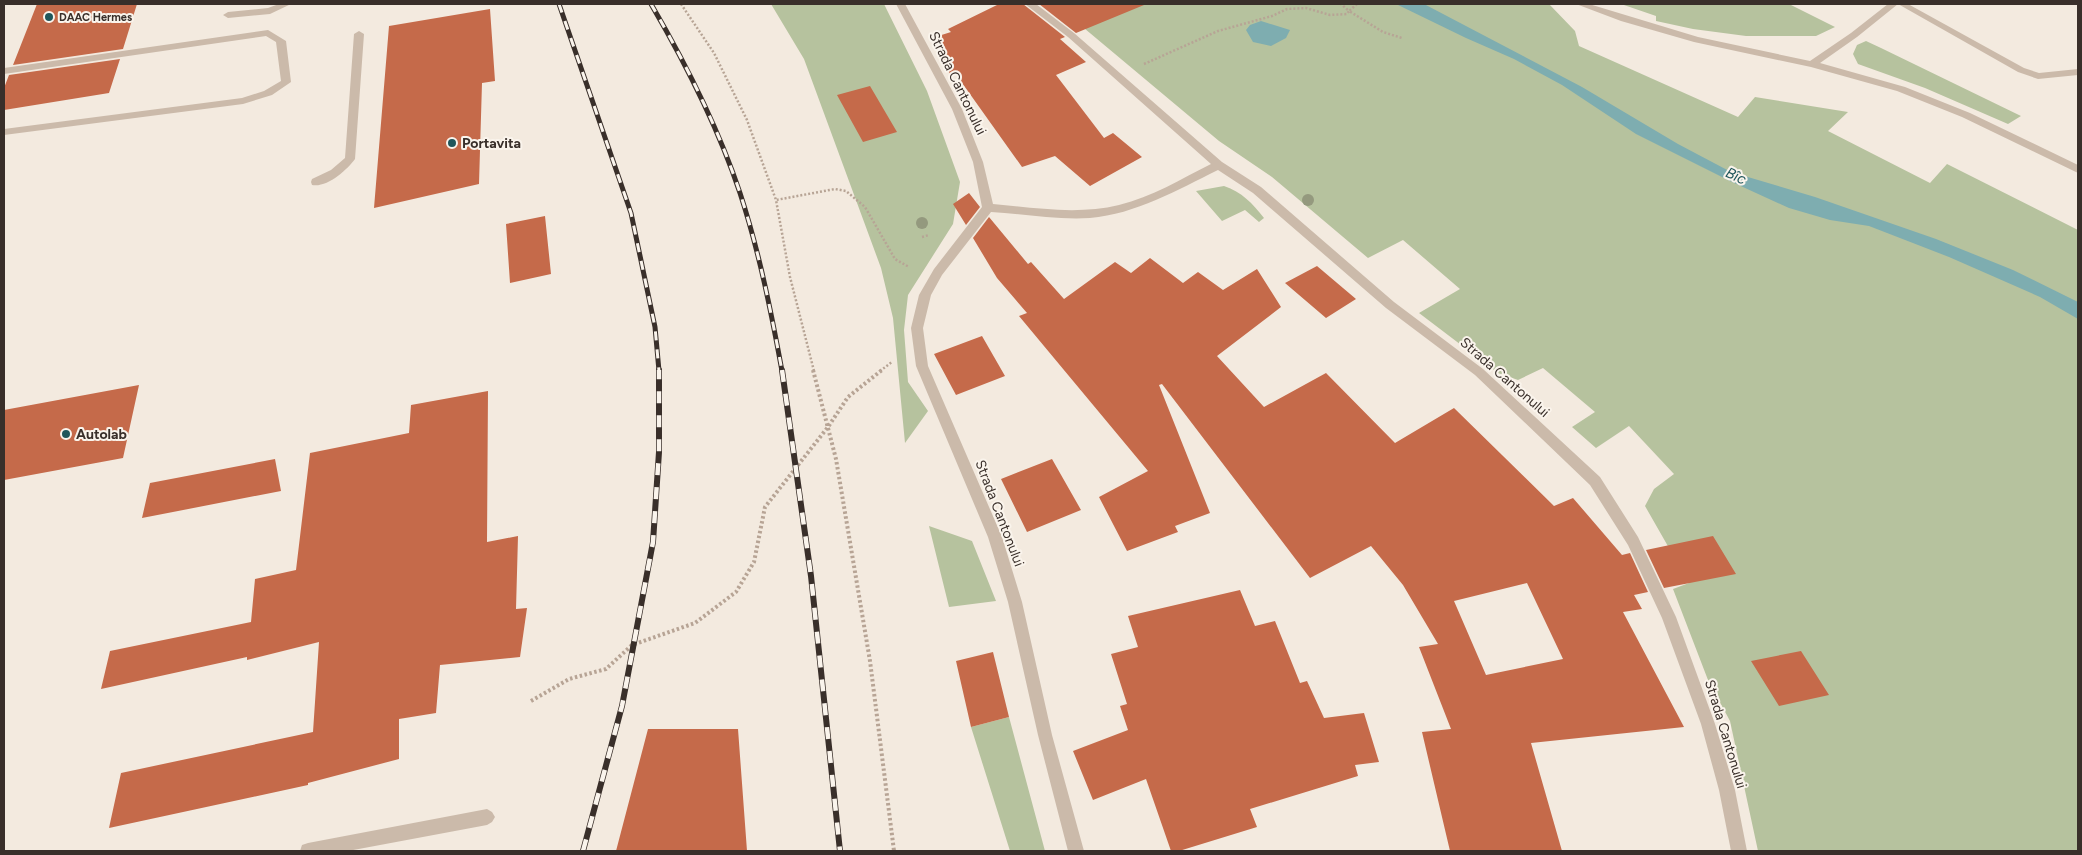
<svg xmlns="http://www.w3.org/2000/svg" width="2082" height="855" font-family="Figtree,sans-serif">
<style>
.green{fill:#b6c29e}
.water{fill:#7eadb0}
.building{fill:#c56a4a;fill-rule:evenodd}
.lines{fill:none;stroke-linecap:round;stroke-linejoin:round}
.path-far1{stroke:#b7a495;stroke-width:2.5;stroke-dasharray:2 2;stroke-linecap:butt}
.path{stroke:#b7a495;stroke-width:4;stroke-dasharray:2.5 2.5;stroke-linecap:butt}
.minor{fill:#cbbaaa;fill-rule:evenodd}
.rail-far1-casing{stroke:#392f2a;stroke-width:5}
.rail-casing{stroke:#392f2a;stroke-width:6}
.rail-far1{stroke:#faf4ec;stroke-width:3;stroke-dasharray:9;stroke-linecap:butt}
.rail{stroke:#faf4ec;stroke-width:4.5;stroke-dasharray:12;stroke-linecap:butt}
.tree{fill:#94997e}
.poi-dot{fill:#1f565b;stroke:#faf4ec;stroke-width:2}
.labels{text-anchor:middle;stroke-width:4;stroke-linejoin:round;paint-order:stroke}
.far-poi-label{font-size:11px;font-weight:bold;fill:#392f2a;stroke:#faf4ec;text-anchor:start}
.street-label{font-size:14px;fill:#392f2a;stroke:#faf4ec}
.poi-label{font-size:14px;font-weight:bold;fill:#392f2a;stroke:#faf4ec;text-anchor:start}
.water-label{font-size:15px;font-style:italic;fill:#1f565b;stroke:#faf4ec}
</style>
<rect width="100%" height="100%" fill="#f3eadf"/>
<path class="green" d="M 771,4 L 884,4 L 927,91 L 960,182 L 953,224 L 908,295 L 904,330 L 908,382 L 928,411 L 905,443 L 893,318 L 881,268 L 804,59 Z
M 1042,4 L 1549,4 L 1575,31 L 1579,46 L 1738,117 L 1755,97 L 1848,112 L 1828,131 L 1930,183 L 1947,164 L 2078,230 L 2078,851 L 1758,851 L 1730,721 L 1708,680 L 1673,589 L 1689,583 L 1645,506 L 1654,489 L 1674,474 L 1629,426 L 1596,448 L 1572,427 L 1595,412 L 1543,368 L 1518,380 L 1498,373 L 1419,313 L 1460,289 L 1403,240 L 1368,258 L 1272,177 L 1219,141 L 1066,13 L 1049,9 Z
M 1621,4 L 1789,4 L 1835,27 L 1816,36 L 1746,36 L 1693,29 L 1656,21 L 1656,16 Z
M 1866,41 L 1881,48 L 2021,116 L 2008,124 L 1925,88 L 1858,64 L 1853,54 L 1857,45 Z
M 1224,186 C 1242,192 1252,203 1264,218 L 1259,222 L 1245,210 L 1222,221 L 1196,191 Z
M 929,526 L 972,541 L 996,601 L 949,607 Z
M 1009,717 L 1045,851 L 1010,851 L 971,727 Z"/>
<path class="water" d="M 1396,4 L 1424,4 L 1582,87 L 1678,144 L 1731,172 L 1815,197 L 1936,239 L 2013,270 L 2078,302 L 2078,319 L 2040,297 L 1949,257 L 1869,226 L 1830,220 L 1789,208 L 1732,182 L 1636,134 L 1562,85 L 1514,59 L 1466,38 Z
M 1261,21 L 1290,30 L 1286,38 L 1271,46 L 1253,42 L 1246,30 L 1250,25 Z"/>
<path class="building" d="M 37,4 L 137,4 L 123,49 L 13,65 Z
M 999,4 L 1023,4 L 1065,37 L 1060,39 L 1086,62 L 1056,75 L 1104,138 L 1113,133 L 1142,157 L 1090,186 L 1055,156 L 1022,167 L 955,73 L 950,74 L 932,38 L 951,32 L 948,29 Z
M 1039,4 L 1144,4 L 1144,5 L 1076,33 Z
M 490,9 L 495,81 L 482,83 L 479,184 L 374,208 L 389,26 Z
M 120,59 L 109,93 L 4,110 L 4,88 L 9,75 Z
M 870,86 L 897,132 L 863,142 L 837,95 Z
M 969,193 L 980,207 L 966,225 L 953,204 Z
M 545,216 L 551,274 L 510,283 L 506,224 Z
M 989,217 L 1028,264 L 1031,262 L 1064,299 L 1115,262 L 1131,273 L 1150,258 L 1183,283 L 1198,272 L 1223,290 L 1257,269 L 1281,307 L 1217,356 L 1264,407 L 1326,373 L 1395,443 L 1454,408 L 1554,506 L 1573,498 L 1622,555 L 1630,553 L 1648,592 L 1634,595 L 1642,609 L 1623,612 L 1684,727 L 1531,743 L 1562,851 L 1450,851 L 1422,732 L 1451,729 L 1419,647 L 1438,644 L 1403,585 L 1371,546 L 1310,578 L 1162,384 L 1159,385 L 1210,513 L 1175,526 L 1178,532 L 1127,551 L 1099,497 L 1148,471 L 1019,316 L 1027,313 L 997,278 L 973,238 ZM 1527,583 L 1563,659 L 1486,675 L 1454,601 Z
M 1317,266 L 1356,299 L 1326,318 L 1285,283 Z
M 982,336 L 1005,376 L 956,395 L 934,354 Z
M 139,385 L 123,458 L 4,480 L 4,410 Z
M 488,391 L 487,542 L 518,536 L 516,609 L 527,608 L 520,657 L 440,665 L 436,713 L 399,719 L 399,759 L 308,783 L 308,785 L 109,828 L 121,773 L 313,732 L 319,642 L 247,660 L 247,657 L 101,689 L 110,651 L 251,622 L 255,579 L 296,570 L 310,453 L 409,433 L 411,405 Z
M 275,459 L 281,491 L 142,518 L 150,483 Z
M 1052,459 L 1081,510 L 1027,532 L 1001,479 Z
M 1713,536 L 1736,574 L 1664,588 L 1646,550 Z
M 1240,590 L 1255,626 L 1275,621 L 1300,683 L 1307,681 L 1324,718 L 1364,713 L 1379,762 L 1355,765 L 1358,776 L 1250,809 L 1257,827 L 1179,851 L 1171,851 L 1146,779 L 1093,800 L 1073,751 L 1128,730 L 1120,706 L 1127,704 L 1111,654 L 1138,647 L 1128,616 Z
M 1801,651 L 1829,695 L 1779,706 L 1751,661 Z
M 993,652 L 1009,717 L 971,727 L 956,661 Z
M 648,729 L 738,729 L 747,851 L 616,851 Z"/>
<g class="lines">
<path class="path-far1" d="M 681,4 L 714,53 L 747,120 L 776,200
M 1357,4 L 1349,11 L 1383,32 L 1402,38
M 1144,64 L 1218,31 L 1272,16 L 1287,9 L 1306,8 L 1330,15 L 1347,14 L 1349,11 L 1341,4
M 922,237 L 929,235
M 814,371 L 790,277 L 776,200 L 835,189 L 846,191 L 865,207 L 895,259 L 909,267
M 880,371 L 892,362"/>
<path class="path" d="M 813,370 L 836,459 L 870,661 L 894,851
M 531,701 L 569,679 L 606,669 L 632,645 L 695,623 L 736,592 L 754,562 L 765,507 L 828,427 L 848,397 L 882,370"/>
<path class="minor" d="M 279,4 L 291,4 L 270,14 L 228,18 L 223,15 L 228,12 L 268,8 Z
M 896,4 L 905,4 L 962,109 L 983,162 L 993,204 C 1035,208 1078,215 1119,205 C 1152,197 1181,179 1211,164 L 1068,37 L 1025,4 L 1036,4 L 1074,33 L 1222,162 L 1261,187 L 1394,302 L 1483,369 L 1600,477 L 1638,537 L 1676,617 L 1715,724 L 1735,790 L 1747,851 L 1731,851 L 1719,790 L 1701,724 L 1662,618 L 1628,545 L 1590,485 L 1475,375 L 1386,308 L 1253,193 L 1218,170 C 1177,190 1136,214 1090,218 C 1057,220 1024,214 991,212 L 942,275 L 931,295 L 923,328 L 928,366 L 1002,537 L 1022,602 L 1052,735 L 1084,851 L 1068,851 L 1038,735 L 1008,602 L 988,537 L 916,366 L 911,328 L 919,295 L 934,269 L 982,207 L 973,162 L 952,109 Z
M 1576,4 L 1589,4 L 1698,37 L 1810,61 L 1851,33 L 1888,4 L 1908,4 L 2024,68 L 2039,73 L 2078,69 L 2078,75 L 2038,79 L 2018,72 L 1898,4 L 1857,37 L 1820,63 L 1905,87 L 1970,113 L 2078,165 L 2078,173 L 1962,117 L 1897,91 L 1811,67 L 1694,42 L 1621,21 Z
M 268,30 L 286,41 L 291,82 L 272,95 L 243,104 L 4,135 L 4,129 L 242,98 L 264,91 L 281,81 L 276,42 L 266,36 L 4,74 L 4,68 Z
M 359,31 L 364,34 L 355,159 C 347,170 327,188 312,185 L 311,182 L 312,179 L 331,170 L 345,158 L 354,34 Z
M 487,809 L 492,812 L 495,817 L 492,822 L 487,825 L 348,851 L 300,851 L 302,845 L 308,843 Z"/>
<defs>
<path id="rail-far1" d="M 559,4 L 631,213 L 655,327 L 659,371
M 651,4 C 686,64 718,127 740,193 C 759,251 771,311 782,371"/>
<path id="rail" d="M 782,370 L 811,576 L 840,851
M 583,851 L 622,706 L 653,542 L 659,452 L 659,370"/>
</defs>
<use href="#rail-far1" class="rail-far1-casing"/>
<use href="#rail" class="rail-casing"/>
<use href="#rail-far1" class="rail-far1"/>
<use href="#rail" class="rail"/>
</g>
<g class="tree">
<circle cx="1308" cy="200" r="6"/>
<circle cx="922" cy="223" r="6"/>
</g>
<g class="poi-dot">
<circle cx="49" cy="17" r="5"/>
<circle cx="452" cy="143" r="5"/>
<circle cx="66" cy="434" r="5"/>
</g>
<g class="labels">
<g class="far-poi-label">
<text x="59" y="21">DAAC Hermes</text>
</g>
<g class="street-label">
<text transform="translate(958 83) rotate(64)" y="5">Strada Cantonului</text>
<text transform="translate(1505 377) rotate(41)" y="5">Strada Cantonului</text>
<text transform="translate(1000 513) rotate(69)" y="5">Strada Cantonului</text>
<text transform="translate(1726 734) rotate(73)" y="5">Strada Cantonului</text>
</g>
<g class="poi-label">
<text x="462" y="148">Portavita</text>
<text x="76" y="439">Autolab</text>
</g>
<g class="water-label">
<text transform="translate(1736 176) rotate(24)" y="5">Bîc</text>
</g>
</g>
<rect width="2082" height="855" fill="none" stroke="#392f2a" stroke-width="10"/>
</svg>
